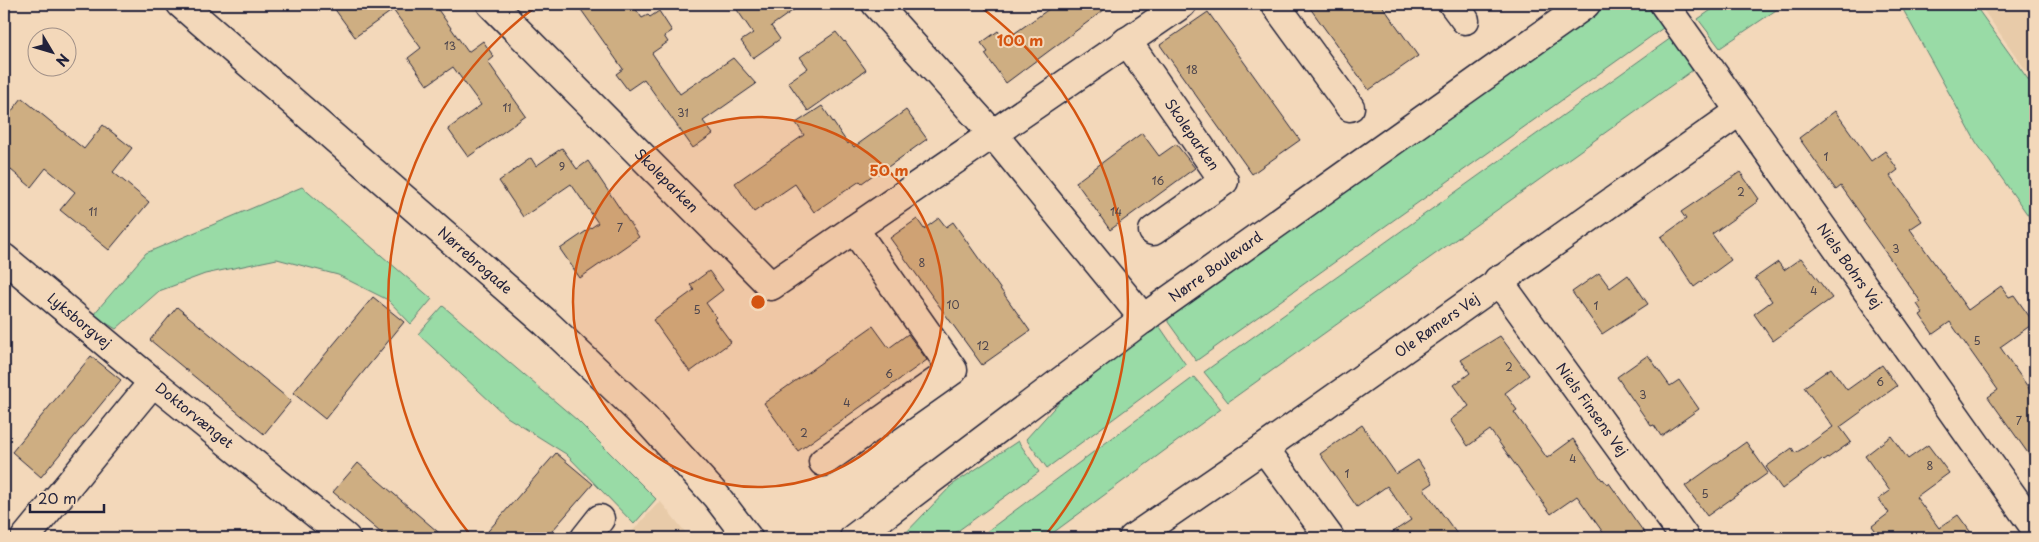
<svg xmlns="http://www.w3.org/2000/svg" width="2039" height="542" font-family="'Playpen Sans',sans-serif">
<style>
.built{fill:#e8cba9}
.green{fill:#99dba6;stroke:#5e7e70}
.building{fill:#ceae82;stroke:#22223b}
.lines{fill:none;stroke-linecap:round;stroke-linejoin:round}
.minor-casing{stroke:#22223b;stroke-width:31}
.minor{stroke:#f3d8ba;stroke-width:28}
.ring{fill:none;stroke:#d45411;stroke-width:2.5}
.labels{text-anchor:middle;stroke-width:4;stroke-linejoin:round;paint-order:stroke}
.number-label{font-size:11px;fill:#4d454d}
.street-label{font-size:14px;fill:#22223b;stroke:#f3d8ba}
.centre{fill:#d45411;stroke:#f3d8ba;stroke-width:2.5}
.ring-label{font-size:15px;text-anchor:middle;font-weight:bold;fill:#d45411;stroke:#f3d8ba;stroke-width:4;stroke-linejoin:round;paint-order:stroke}
</style>
<rect width="100%" height="100%" fill="#f3d8ba"/>
<filter id="ink" filterUnits="userSpaceOnUse"><feTurbulence type="fractalNoise" baseFrequency=".02" numOctaves="2"/><feDisplacementMap in="SourceGraphic" scale="10" xChannelSelector="R" yChannelSelector="G"/><feConvolveMatrix kernelMatrix="1 2 1 2 8 2 1 2 1" color-interpolation-filters="sRGB"/></filter>
<g filter="url(#ink)">
<path class="built" d="M 1979,4 L 2035,4 L 2035,83 Z
M 660,501 L 690,538 L 626,538 Z"/>
<path class="green" d="M 1608,4 L 1648,4 L 1663,28 L 1196,361 L 1168,322 L 1168,316 Z
M 1720,4 L 1785,4 L 1720,48 L 1698,19 Z
M 1900,4 L 1974,4 L 2035,89 L 2035,225 L 1976,142 Z
M 1671,38 L 1693,70 L 1228,402 L 1204,372 Z
M 302,187 L 432,299 L 411,324 L 388,300 L 338,275 L 277,259 L 205,274 L 159,291 L 116,329 L 93,315 L 146,253 Z
M 443,306 L 577,420 L 656,499 L 634,524 L 566,454 L 507,417 L 418,334 Z
M 1158,324 L 1186,365 L 1047,468 L 1026,439 L 1080,379 Z
M 1194,377 L 1221,409 L 1046,538 L 978,538 Z
M 1018,441 L 1039,472 L 948,538 L 901,538 L 952,485 Z"/>
<path class="building" d="M 331,4 L 434,4 L 468,52 L 483,41 L 494,57 L 488,62 L 526,116 L 468,157 L 448,129 L 481,105 L 453,67 L 427,85 L 408,58 L 421,48 L 393,10 L 355,37 Z
M 577,4 L 632,4 L 642,18 L 648,15 L 650,17 L 659,11 L 672,31 L 664,36 L 668,42 L 652,53 L 680,94 L 733,58 L 756,84 L 703,121 L 713,134 L 693,148 L 644,79 L 628,90 L 616,74 L 623,69 Z
M 733,4 L 802,4 L 771,26 L 780,39 L 753,58 L 741,41 L 753,33 Z
M 1056,4 L 1112,4 L 1006,83 L 985,54 L 988,52 L 981,43 L 998,31 L 1005,40 Z
M 1307,4 L 1381,4 L 1418,56 L 1369,90 Z
M 1208,12 L 1300,140 L 1252,174 L 1160,45 Z
M 836,32 L 844,42 L 845,41 L 866,70 L 808,111 L 788,82 L 808,68 L 800,57 Z
M 22,98 L 84,149 L 103,125 L 132,148 L 113,172 L 149,202 L 109,250 L 60,210 L 75,192 L 46,168 L 31,187 L 4,164 L 4,121 Z
M 822,106 L 848,144 L 850,142 L 854,147 L 906,110 L 927,139 L 878,174 L 877,172 L 862,183 L 860,181 L 814,212 L 795,184 L 754,212 L 735,183 L 804,135 L 796,123 Z
M 1835,111 L 1871,161 L 1885,151 L 1898,170 L 1890,176 L 1922,221 L 1910,229 L 1968,310 L 2001,286 L 2009,297 L 2014,295 L 2034,323 L 2000,347 L 2035,397 L 2035,463 L 1988,397 L 1998,390 L 1950,322 L 1933,334 L 1920,315 L 1923,313 L 1917,304 L 1921,302 L 1863,221 L 1865,220 L 1841,186 L 1836,190 L 1799,138 Z
M 1142,133 L 1159,156 L 1176,144 L 1195,168 L 1110,230 L 1076,182 Z
M 562,148 L 577,169 L 588,161 L 639,237 L 580,278 L 560,249 L 598,223 L 571,184 L 523,217 L 499,181 L 531,158 L 536,166 Z
M 1740,172 L 1759,199 L 1756,201 L 1757,202 L 1712,234 L 1731,260 L 1694,287 L 1661,237 L 1686,219 L 1681,212 Z
M 939,218 L 946,227 L 953,222 L 1030,331 L 982,365 L 890,238 L 917,219 L 924,229 Z
M 1801,258 L 1832,298 L 1773,341 L 1754,314 L 1772,301 L 1755,278 L 1778,262 L 1784,270 Z
M 709,271 L 723,290 L 706,303 L 716,317 L 714,319 L 731,342 L 690,372 L 653,320 L 694,290 L 690,285 Z
M 1599,273 L 1610,288 L 1628,275 L 1648,304 L 1602,334 L 1572,292 Z
M 373,297 L 404,322 L 325,419 L 293,393 Z
M 177,307 L 291,401 L 264,434 L 150,340 Z
M 873,326 L 889,348 L 908,334 L 927,360 L 798,451 L 764,403 Z
M 1500,336 L 1529,375 L 1505,393 L 1517,410 L 1514,412 L 1547,458 L 1573,439 L 1602,480 L 1603,479 L 1607,484 L 1609,483 L 1648,538 L 1607,538 L 1577,496 L 1551,514 L 1490,430 L 1468,446 L 1450,420 L 1469,406 L 1454,385 L 1470,373 L 1461,360 Z
M 1648,355 L 1670,386 L 1679,380 L 1699,409 L 1661,436 L 1654,425 L 1651,426 L 1617,377 Z
M 91,356 L 121,380 L 41,477 L 12,452 Z
M 1882,365 L 1897,386 L 1840,427 L 1851,442 L 1824,461 L 1822,459 L 1782,489 L 1766,467 L 1792,448 L 1795,453 L 1802,449 L 1833,427 L 1804,387 L 1831,368 L 1847,390 Z
M 1362,425 L 1396,474 L 1418,460 L 1433,483 L 1424,489 L 1460,538 L 1384,538 L 1411,520 L 1387,486 L 1357,507 L 1320,454 Z
M 1891,436 L 1908,459 L 1928,445 L 1949,473 L 1916,497 L 1939,528 L 1958,515 L 1975,538 L 1881,538 L 1872,526 L 1889,513 L 1879,499 L 1890,491 L 1865,456 Z
M 1746,442 L 1768,473 L 1707,516 L 1685,486 Z
M 556,453 L 593,484 L 546,538 L 482,538 Z
M 358,463 L 445,538 L 387,538 L 333,492 Z"/>
<g class="lines">
<defs>
<g id="minor">
<path id="s1" d="M 181,4 L 544,321 L 638,410 L 716,496 L 748,538"/>
<path id="s2" d="M 491,4 L 771,286 L 1182,4"/>
<path d="M 876,4 L 992,133 L 1144,319"/>
<path d="M 1275,4 L 1350,107"/>
<path d="M 1453,4 L 1465,20"/>
<path id="s3" d="M 1664,4 L 2035,528"/>
<path id="s4" d="M 1127,41 L 1224,181 L 1153,231"/>
<path id="s5" d="M 4,258 L 153,382"/>
<path id="s6" d="M 1498,280 L 1685,538"/>
<path d="M 1264,448 L 1330,538"/>
<path d="M 823,462 L 953,370 L 854,229"/>
<path id="s7" d="M 25,538 L 153,382 L 346,538"/>
<path d="M 585,538 L 600,519"/>
<path id="s8" d="M 854,538 L 1155,310 L 1586,4"/>
<path id="s9" d="M 1133,538 L 1264,448 L 1740,111"/>
</g>
</defs>
<use href="#minor" class="minor-casing"/>
<use href="#minor" class="minor"/>
</g>
</g>
<circle cx="758" cy="302" r="185" fill="#d45411" fill-opacity=".12"/>
<g class="ring">
<circle cx="758" cy="302" r="185"/>
<path d="M472 537A370 370 0 0 1 538 5M978 5A370 370 0 0 1 1044 537"/>
</g>
<g class="labels">
<g class="number-label">
<text x="450" y="50">13</text>
<text x="1192" y="74">18</text>
<text x="507" y="112">11</text>
<text x="683" y="117">31</text>
<text x="1826" y="161">1</text>
<text x="562" y="171">9</text>
<text x="1158" y="185">16</text>
<text x="1741" y="196">2</text>
<text x="93" y="216">11</text>
<text x="1116" y="216">14</text>
<text x="620" y="232">7</text>
<text x="1896" y="253">3</text>
<text x="922" y="267">8</text>
<text x="1814" y="295">4</text>
<text x="953" y="309">10</text>
<text x="1596" y="310">1</text>
<text x="697" y="314">5</text>
<text x="1977" y="345">5</text>
<text x="983" y="350">12</text>
<text x="1509" y="371">2</text>
<text x="889" y="378">6</text>
<text x="1880" y="386">6</text>
<text x="1643" y="399">3</text>
<text x="847" y="407">4</text>
<text x="2019" y="425">7</text>
<text x="804" y="437">2</text>
<text x="1573" y="463">4</text>
<text x="1930" y="470">8</text>
<text x="1347" y="478">1</text>
<text x="1705" y="498">5</text>
</g>
<g class="street-label">
<text dy="5" stroke="none"><textPath href="#s4" startOffset="114">Skoleparken</textPath></text>
<text dy="5" stroke="none"><textPath href="#s2" startOffset="249">Skoleparken</textPath></text>
<text dy="5" stroke="none"><textPath href="#s1" startOffset="390">Nørrebrogade</textPath></text>
<text dy="5" stroke="none"><textPath href="#s3" startOffset="321">Niels Bohrs Vej</textPath></text>
<text dy="5" stroke="none"><textPath href="#s8" startOffset="452">Nørre Boulevard</textPath></text>
<text dy="5" stroke="none"><textPath href="#s5" startOffset="98">Lyksborgvej</textPath></text>
<text dy="5" stroke="none"><textPath href="#s9" startOffset="371">Ole Rømers Vej</textPath></text>
<text dy="5" stroke="none"><textPath href="#s6" startOffset="160">Niels Finsens Vej</textPath></text>
<text dy="5" stroke="none"><textPath href="#s7" startOffset="255">Doktorvænget</textPath></text>
</g>
</g>
<circle cx="758" cy="302" r="8" class="centre"/>
<g class="ring-label">
<text x="1020" y="46">100 m</text>
<text x="889" y="176">50 m</text>
</g>
<rect width="2039" height="542" fill="none" stroke="#f3d8ba" stroke-width="20"/>
<rect x="10" y="10" width="2019" height="522" fill="none" stroke="#22223b" stroke-width="2" filter="url(#ink)"/>
<g transform="translate(52 52) rotate(128)"><circle r="24" fill="#f3d8ba" stroke="#9f8f87"/>
<path d="M0-4L9 19L0 12L-9 19Z" fill="#22223b"/>
<text y="-8" font-size="14" font-weight="bold" text-anchor="middle" fill="#22223b">N</text>
</g>
<path d="M30 504v8h74v-8" fill="none" stroke="#22223b" stroke-width="2.5"/>
<text x="38" y="504" font-size="15" fill="#22223b" stroke="#f3d8ba" stroke-width="4" paint-order="stroke">20 m</text>
</svg>
